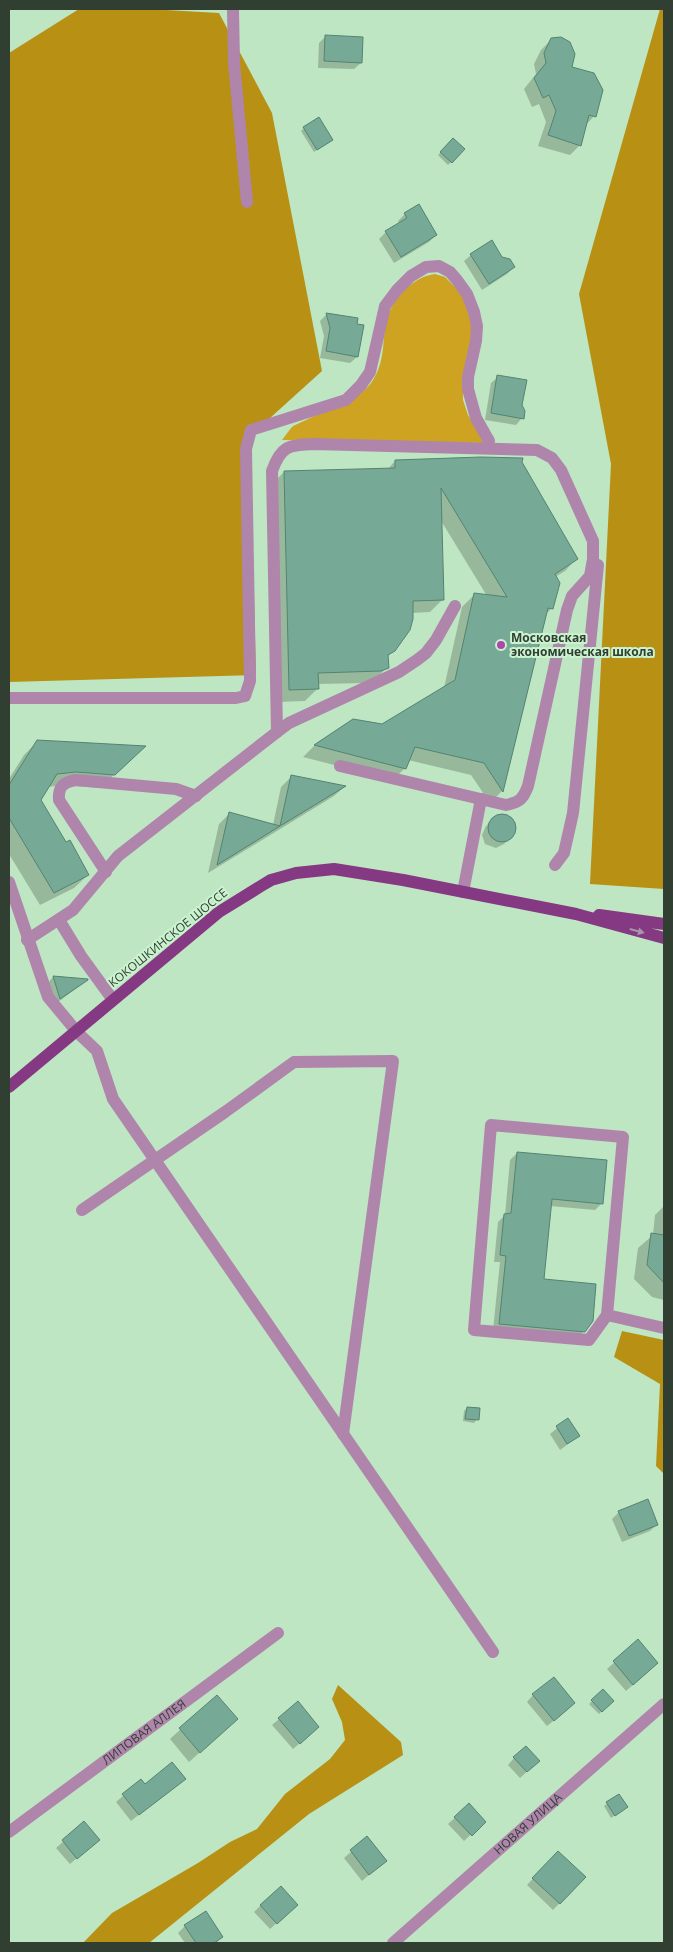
<svg xmlns="http://www.w3.org/2000/svg" width="673" height="1952" font-family="'Open Sans',sans-serif">
<style>
.green{fill:#cea321}
.forest{fill:#b79014}
.shadow{fill:#0003}
.building{fill:#76aa96;stroke:#528471}
.lines{fill:none;stroke-linecap:round;stroke-linejoin:round}
.minor{stroke:#af85ac;stroke-width:12}
.major{stroke:#853983;stroke-width:12}
.oneway{fill:#a896aa}
.poi-dot{fill:#ae47ab;stroke:#cbf3d0;stroke-width:2}
.labels{text-anchor:middle;stroke-width:4;stroke-linejoin:round;paint-order:stroke}
.poi-label{font-size:12px;font-weight:bold;fill:#303f32;stroke:#cbf3d0;text-anchor:start}
.street-label{font-size:12px;fill:#303f32;stroke:#cbf3d0}
</style>
<rect width="100%" height="100%" fill="#bee6c3"/>
<path class="green" d="M 435,274 L 445,277 L 461,293 L 471,320 L 471,336 L 463,387 L 463,400 L 468,415 L 485,443 L 282,440 C 285,436 288,432 291,428 C 295,424 303,422 308,419 C 327,410 362,399 373,380 C 392,350 374,321 403,292 C 413,282 421,276 435,274 Z"/>
<path class="forest" d="M 79,9 L 148,9 L 219,13 L 272,113 L 322,371 L 250,436 L 256,675 L 9,682 L 9,53 Z
M 660,9 L 664,9 L 664,889 L 590,884 L 611,464 L 579,294 Z
M 622,1331 L 664,1340 L 664,1474 L 656,1466 L 660,1384 L 614,1357 Z
M 338,1685 L 401,1742 L 403,1755 L 309,1814 L 149,1943 L 83,1943 L 112,1913 L 198,1863 L 230,1842 L 257,1829 L 285,1794 L 330,1759 L 345,1740 L 342,1722 L 332,1699 Z"/>
<path class="shadow" d="M 326,36 L 361,63 L 354,69 L 318,68 L 319,43 Z
M 552,39 L 571,68 L 594,116 L 585,126 L 580,145 L 570,155 L 538,146 L 546,122 L 539,104 L 532,107 L 524,89 L 536,74 L 534,64 L 541,50 Z
M 304,128 L 331,140 L 314,152 L 301,131 Z
M 453,140 L 463,150 L 448,165 L 438,155 Z
M 419,206 L 436,235 L 429,242 L 394,263 L 379,239 L 386,232 L 400,224 L 398,221 L 405,214 Z
M 471,255 L 502,258 L 514,267 L 507,274 L 482,290 L 464,261 Z
M 327,314 L 357,357 L 350,363 L 320,358 L 324,336 L 320,321 Z
M 498,377 L 521,406 L 522,418 L 516,425 L 485,420 L 491,383 Z
M 395,461 L 521,462 L 577,558 L 565,571 L 555,577 L 552,608 L 545,615 L 502,791 L 490,803 L 471,775 L 408,760 L 405,768 L 393,780 L 303,757 L 314,746 L 353,720 L 382,726 L 444,688 L 462,607 L 474,595 L 487,596 L 440,519 L 442,600 L 430,612 L 412,613 L 394,650 L 387,657 L 387,667 L 375,680 L 368,683 L 317,684 L 317,689 L 305,701 L 277,702 L 272,484 L 284,472 L 387,470 Z
M 37,742 L 143,747 L 100,788 L 62,785 L 48,787 L 40,800 L 65,843 L 88,875 L 74,888 L 40,905 L 9,854 L 9,779 L 24,755 Z
M 291,777 L 344,787 L 334,796 L 208,873 L 219,824 L 229,814 L 273,825 L 281,787 Z
M 503,815 L 512,821 L 515,829 L 511,837 L 504,844 L 496,848 L 485,844 L 482,835 L 486,826 L 493,819 Z
M 53,977 L 86,981 L 54,1005 L 47,984 Z
M 517,1153 L 601,1204 L 595,1210 L 550,1206 L 543,1280 L 584,1331 L 577,1338 L 493,1330 L 500,1262 L 494,1262 L 498,1222 L 505,1215 L 510,1160 Z
M 664,1206 L 664,1300 L 652,1297 L 634,1279 L 638,1248 L 653,1235 L 655,1215 Z
M 467,1408 L 477,1419 L 474,1423 L 463,1421 L 464,1411 Z
M 568,1419 L 579,1436 L 560,1450 L 550,1434 Z
M 619,1512 L 657,1524 L 650,1531 L 622,1542 L 612,1519 Z
M 638,1641 L 650,1670 L 626,1691 L 607,1669 Z
M 603,1691 L 612,1701 L 599,1714 L 589,1704 Z
M 533,1695 L 567,1710 L 547,1726 L 527,1702 Z
M 217,1696 L 226,1729 L 189,1762 L 170,1739 Z
M 279,1719 L 311,1734 L 293,1749 L 272,1725 Z
M 514,1758 L 531,1768 L 520,1778 L 508,1765 Z
M 184,1779 L 131,1821 L 116,1802 L 140,1781 L 144,1786 Z
M 618,1796 L 623,1810 L 611,1818 L 604,1806 Z
M 469,1805 L 484,1822 L 464,1841 L 448,1824 Z
M 84,1823 L 91,1846 L 70,1864 L 56,1848 Z
M 367,1838 L 378,1867 L 362,1881 L 344,1858 Z
M 558,1852 L 584,1877 L 553,1910 L 527,1885 Z
M 261,1905 L 290,1911 L 270,1929 L 254,1912 Z
M 185,1926 L 222,1937 L 216,1943 L 185,1943 L 178,1933 Z"/>
<path class="building" d="M 325,35 L 363,37 L 362,63 L 324,61 Z
M 561,37 L 570,42 L 575,54 L 572,67 L 594,73 L 603,90 L 596,117 L 589,115 L 581,146 L 548,135 L 556,111 L 549,95 L 543,98 L 534,78 L 546,63 L 544,53 L 551,38 Z
M 319,117 L 333,140 L 317,150 L 303,127 Z
M 453,138 L 465,149 L 452,163 L 440,152 Z
M 419,204 L 437,235 L 401,257 L 385,231 L 407,218 L 404,213 Z
M 492,240 L 502,257 L 510,259 L 515,267 L 489,284 L 470,254 Z
M 326,313 L 358,318 L 357,324 L 364,325 L 358,357 L 326,351 L 330,328 Z
M 497,375 L 527,380 L 522,405 L 525,411 L 524,419 L 491,413 Z
M 481,457 L 523,458 L 522,462 L 578,559 L 555,574 L 560,583 L 553,609 L 548,608 L 503,792 L 484,763 L 415,747 L 406,769 L 314,745 L 353,719 L 382,724 L 455,680 L 474,593 L 507,597 L 441,488 L 444,600 L 413,601 L 413,619 L 410,630 L 395,651 L 388,655 L 389,668 L 381,671 L 318,673 L 319,689 L 289,690 L 284,471 L 395,468 L 395,460 Z
M 37,740 L 146,746 L 115,775 L 76,772 L 57,774 L 41,800 L 66,842 L 70,840 L 89,875 L 54,893 L 9,818 L 9,785 Z
M 291,775 L 346,786 L 280,826 Z
M 229,812 L 280,826 L 217,865 Z
M488 828a14 14 0 1 1 28 0a14 14 0 1 1-28 0Z
M 53,976 L 88,979 L 88,980 L 60,999 Z
M 517,1152 L 607,1160 L 603,1204 L 552,1199 L 544,1279 L 596,1284 L 593,1321 L 585,1332 L 499,1324 L 506,1256 L 500,1255 L 504,1214 L 511,1213 Z
M 651,1233 L 664,1235 L 664,1283 L 647,1265 Z
M 467,1407 L 480,1408 L 479,1420 L 465,1419 Z
M 568,1418 L 580,1436 L 567,1444 L 556,1426 Z
M 648,1499 L 658,1525 L 629,1536 L 618,1511 Z
M 638,1639 L 658,1663 L 633,1685 L 613,1661 Z
M 554,1677 L 575,1703 L 554,1721 L 532,1694 Z
M 603,1689 L 614,1701 L 602,1712 L 591,1700 Z
M 217,1695 L 238,1719 L 200,1753 L 179,1728 Z
M 298,1701 L 319,1727 L 300,1744 L 278,1718 Z
M 526,1746 L 540,1761 L 527,1772 L 513,1757 Z
M 172,1762 L 186,1779 L 139,1815 L 122,1794 L 141,1779 L 145,1784 Z
M 619,1794 L 628,1807 L 615,1816 L 606,1802 Z
M 469,1803 L 486,1822 L 472,1836 L 454,1817 Z
M 84,1821 L 100,1840 L 77,1859 L 62,1840 Z
M 367,1836 L 387,1861 L 369,1875 L 350,1850 Z
M 558,1851 L 586,1877 L 560,1904 L 532,1878 Z
M 281,1886 L 298,1905 L 277,1924 L 260,1905 Z
M 206,1911 L 223,1937 L 214,1943 L 196,1943 L 184,1925 Z"/>
<g class="lines">
<g class="minor">
<path d="M 233,9 L 234,63 L 247,202"/>
<path d="M 9,698 L 236,698 L 245,696 L 250,681 L 246,449 L 251,430 L 346,400 L 361,385 L 370,372 L 385,306 L 397,290 L 411,276 L 426,267 L 439,266 L 450,272 L 457,280 L 467,294 L 474,312 L 477,326 L 476,341 L 468,377 L 468,389 L 476,418 L 489,441"/>
<path d="M 277,732 L 272,471 C 281,446 288,445 314,444 L 537,450 L 552,458 L 561,470 L 593,541 L 593,559 L 590,576 L 572,596 L 567,610 L 528,786 C 523,799 520,802 506,805 L 340,766"/>
<path d="M 555,865 L 564,853 L 573,813 L 598,565"/>
<path d="M 106,872 L 59,800 C 58,787 63,782 76,780 L 176,789 L 196,796"/>
<path d="M 9,882 L 48,997 L 77,1032 L 97,1051 L 113,1099 L 493,1652"/>
<path d="M 463,892 L 481,799"/>
<path d="M 59,920 L 81,956 L 113,1000"/>
<path d="M 27,940 L 73,910 L 118,856 L 277,732 L 289,723 L 399,672 L 417,660 L 426,653 L 436,640 L 455,606"/>
<path d="M 491,1125 L 623,1137 L 607,1315 L 589,1340 L 474,1330 Z"/>
<path d="M 82,1210 L 225,1112 L 294,1062 L 393,1061 L 343,1434"/>
<path d="M 607,1315 L 664,1328"/>
<path id="s1" d="M 9,1832 L 278,1633"/>
<path id="s2" d="M 393,1943 L 664,1704"/>
</g>
<path class="major" d="M 599,915 L 664,924
M 9,1087 L 219,912 L 261,886 L 271,880 L 296,873 L 334,869 L 403,880 L 576,914 L 664,938"/>
</g>
<defs><path id="oneway-solid" d="M-6-.8H1V-3.2L6.5 0L1 3.2V.8H-6Z" transform="scale(1.25)"/></defs>
<use class="oneway" href="#oneway-solid" transform="translate(637 931) rotate(15)"/>
<circle class="poi-dot" cx="501" cy="645" r="5"/>
<g class="labels">
<g class="poi-label">
<text x="511" y="642">Московская<tspan x="511" dy="14">экономическая школа</tspan></text>
</g>
<g class="street-label">
<text transform="translate(168 938) rotate(-39)" y="4">КОКОШКИНСКОЕ ШОССЕ</text>
<text dy="4" stroke="none"><textPath href="#s1" startOffset="168">ЛИПОВАЯ АЛЛЕЯ</textPath></text>
<text dy="4" stroke="none"><textPath href="#s2" startOffset="180">НОВАЯ УЛИЦА</textPath></text>
</g>
</g>
<rect width="673" height="1952" fill="none" stroke="#303f32" stroke-width="20"/>
</svg>
